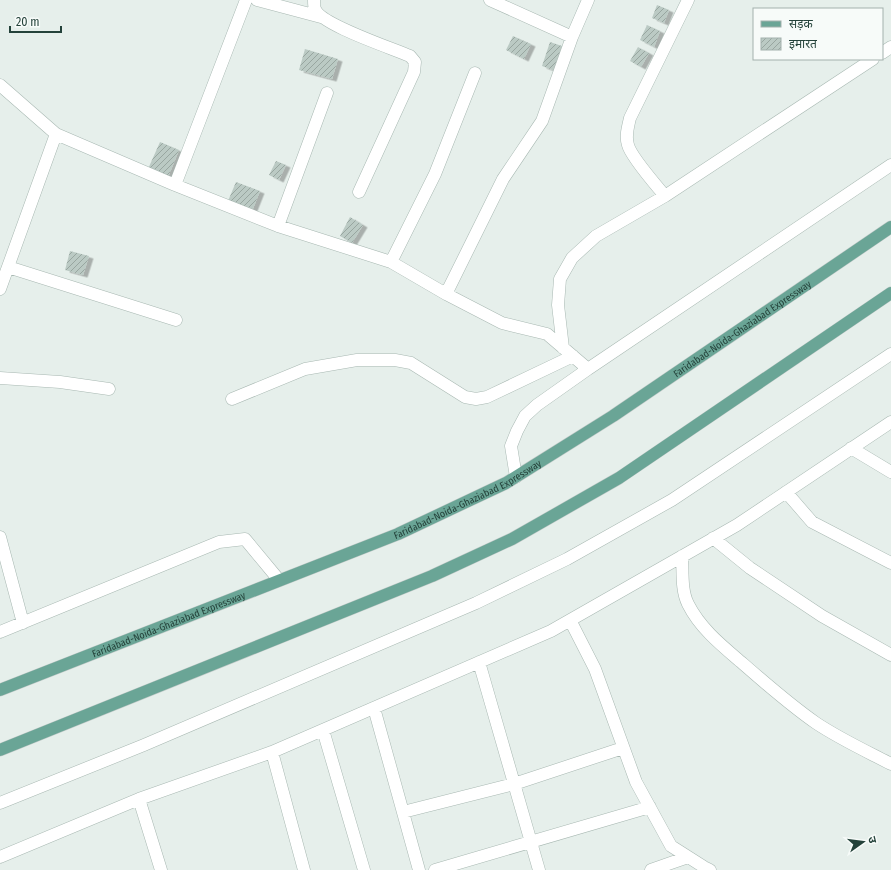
<svg xmlns="http://www.w3.org/2000/svg" width="891" height="870" font-family="'Fira Sans Condensed','Noto Sans Devanagari',sans-serif">
<style>
.building{fill:url(#building-hatch);filter:url(#shadow)}
.lines{fill:none;stroke-linecap:round;stroke-linejoin:round}
.minor-casing{stroke:#a8b8b2;stroke-width:13}
.major-casing{stroke:#c2cac8;stroke-width:13}
.minor{stroke:#fff;stroke-width:12}
.major{stroke:#6aa596;stroke-width:12}
.labels{text-anchor:middle;stroke-width:3;stroke-linejoin:round;paint-order:stroke}
.street-label{font-size:10px;fill:#24423a;stroke:#f7fbf9}
</style>
<defs>
<pattern id="building-hatch" width="6" height="6" patternUnits="userSpaceOnUse"><rect width="6" height="6" fill="#bbcac4"/><path d="M-1 1l2-2M0 6l6-6M5 7l2-2" fill="none" stroke="#98a6a0"/></pattern>
<filter id="shadow"><feDropShadow dx="4.5" dy="2.5" stdDeviation="0" flood-color="#0004"/></filter>
</defs>
<rect width="100%" height="100%" fill="#e6efeb"/>
<path class="building" d="M 657,5 L 669,10 L 664,23 L 652,18 Z
M 647,25 L 660,31 L 654,47 L 640,40 Z
M 513,36 L 531,44 L 524,59 L 506,50 Z
M 550,42 L 562,46 L 553,70 L 542,66 Z
M 638,47 L 649,53 L 641,67 L 630,61 Z
M 305,49 L 338,59 L 332,79 L 299,70 Z
M 160,142 L 179,150 L 168,177 L 148,169 Z
M 276,161 L 286,165 L 279,180 L 269,175 Z
M 236,182 L 260,191 L 252,211 L 228,201 Z
M 350,217 L 363,225 L 352,243 L 340,236 Z
M 70,251 L 89,256 L 83,275 L 65,270 Z"/>
<g class="lines">
<defs>
<path id="minor" d="M 257,0 L 321,17
M 314,0 C 314,3 314,7 315,9 C 321,25 392,48 410,56 L 415,62 L 414,72 L 359,192
M 490,0 L 572,37
M 882,53 L 891,47
M 0,85 L 56,134 L 175,185 L 278,226 L 391,262 L 446,294 L 502,323 L 547,334 L 588,369
M 175,185 L 246,0
M 665,196 C 656,185 631,157 628,145 C 625,136 628,127 630,118 L 688,0
M 278,226 L 327,93
M 391,262 L 435,174 L 475,73
M 8,267 L 176,320
M 0,289 L 56,134
M 446,294 L 503,179 L 542,121 L 572,37 L 588,0
M 563,348 L 558,305 L 560,279 L 572,258 L 596,236 L 665,196 L 873,59
M 0,378 L 60,382 L 109,389
M 232,399 L 305,369 L 357,360 L 395,360 L 411,363 L 465,397 L 476,399 L 487,397 L 573,356
M 851,448 L 891,472
M 516,477 L 511,446 L 517,431 L 525,416 L 537,405 L 588,369 L 891,165
M 786,492 L 812,522 L 891,563
M 0,537 L 23,623
M 713,538 L 750,568 L 822,616 L 891,655
M 682,556 C 683,572 681,590 688,604 C 700,628 721,645 741,662 C 765,683 790,705 816,723 C 840,739 866,751 891,764
M 570,620 L 595,669 L 636,782 L 671,846 L 704,867 L 710,870
M 0,632 L 219,542 L 245,539 L 279,580
M 479,662 L 539,870
M 374,708 L 419,870
M 323,730 L 364,870
M 272,752 L 304,870
M 139,799 L 161,870
M 0,803 L 144,745 L 476,603 L 567,559 L 672,500 L 891,354
M 403,812 L 514,784 L 623,748
M 0,857 L 139,799 L 272,752 L 551,631 L 737,525 L 891,422
M 435,870 L 650,807
M 651,870 L 688,857"/>
<g id="major">
<path id="s1" d="M 0,690 L 398,534 L 506,483 L 613,416 L 891,227"/>
<path d="M 0,750 L 432,576 L 512,539 L 619,478 L 891,293"/>
</g>
</defs>
<use href="#minor" class="minor-casing"/>
<use href="#major" class="major-casing"/>
<use href="#minor" class="minor"/>
<use href="#major" class="major"/>
</g>
<g class="labels">
<g class="street-label">
<text dy="4" stroke="none"><textPath href="#s1" startOffset="829">Faridabad-Noida-Ghaziabad Expressway</textPath></text>
<text dy="4" stroke="none"><textPath href="#s1" startOffset="505">Faridabad-Noida-Ghaziabad Expressway</textPath></text>
<text dy="4" stroke="none"><textPath href="#s1" startOffset="181">Faridabad-Noida-Ghaziabad Expressway</textPath></text>
</g>
</g>
<rect x="753" y="8" width="130" height="52" fill="#f7fbf9" stroke="#a3b1ad"/>
<rect x="761" y="21" width="20" height="6" fill="#6aa596" stroke="#a3b1ad"/>
<text x="789" y="28" font-size="12" fill="#24423a">सड़क</text>
<rect x="761" y="38" width="20" height="12" fill="url(#building-hatch)" stroke="#a3b1ad"/>
<text x="789" y="48" font-size="12" fill="#24423a">इमारत</text>
<g transform="translate(863 842) rotate(76)" stroke="#f7fbf9" stroke-width="3" paint-order="stroke">
<path d="M0-3L7 15L0 10L-7 15Z" fill="#24423a"/>
<text y="-6" font-size="11" font-weight="bold" text-anchor="middle" fill="#24423a">उ</text>
</g>
<path d="M10 26v6h51v-6" fill="none" stroke="#24423a" stroke-width="2"/>
<text x="16" y="26" font-size="12" fill="#24423a" stroke="#f7fbf9" stroke-width="3" paint-order="stroke">20 m</text>
</svg>
